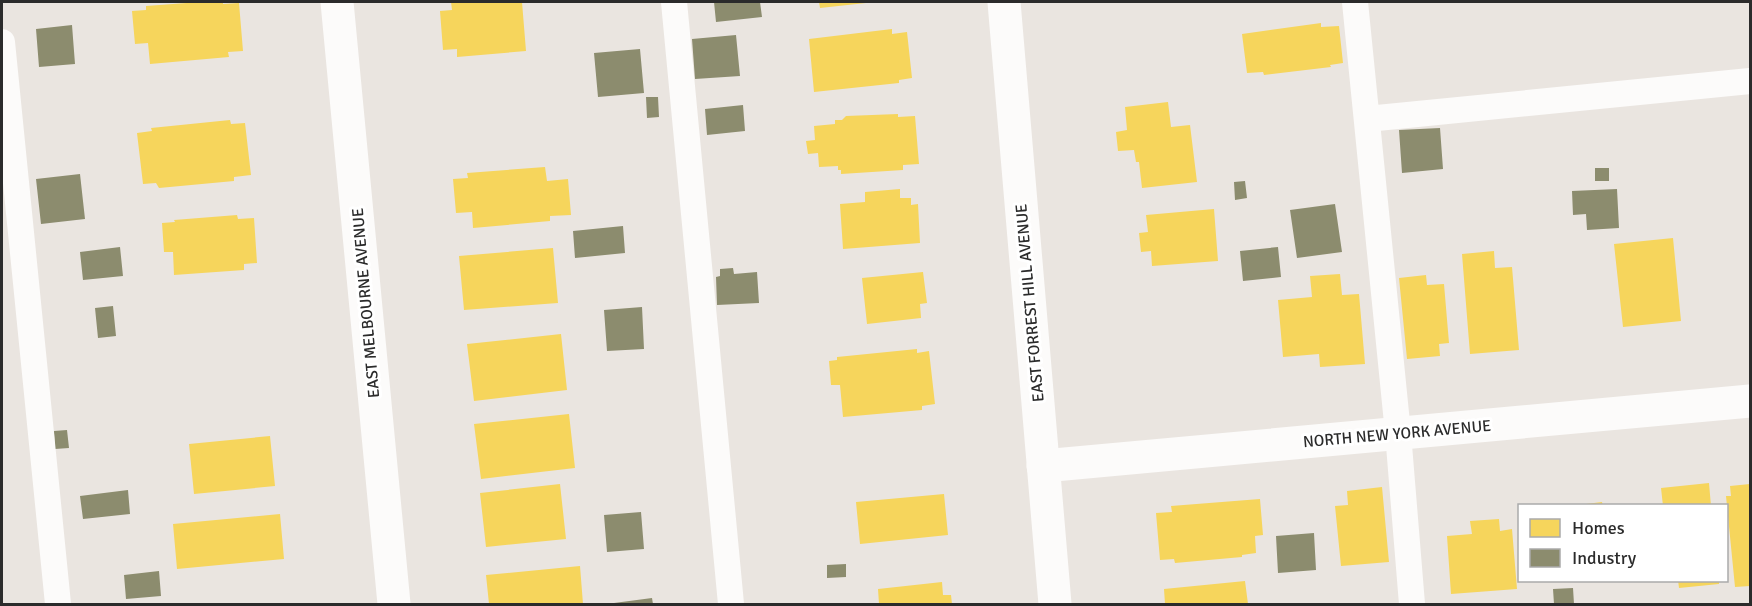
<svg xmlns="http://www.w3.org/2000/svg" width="1752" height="606" font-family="Signika,sans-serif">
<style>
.homes{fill:#f6d55c}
.industry{fill:#8c8c6e}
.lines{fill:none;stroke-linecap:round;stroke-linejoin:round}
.service{stroke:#fcfbfa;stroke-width:26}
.minor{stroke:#fcfbfa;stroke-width:33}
.secondary{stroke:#fcfbfa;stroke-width:33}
.labels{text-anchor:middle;stroke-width:6;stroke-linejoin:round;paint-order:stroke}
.street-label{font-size:16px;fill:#2b2b2b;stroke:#fff}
</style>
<rect width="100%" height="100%" fill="#eae5e0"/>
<path class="homes" d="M 200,2 L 223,2 L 223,4 L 239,3 L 243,51 L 228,52 L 229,57 L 150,64 L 148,43 L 135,44 L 132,11 L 146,10 L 146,6 Z
M 451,2 L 522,2 L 526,51 L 457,57 L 457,49 L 443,50 L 440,11 L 452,10 Z
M 819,2 L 866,2 L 866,3 L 820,8 Z
M 1321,23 L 1321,27 L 1339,26 L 1343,63 L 1330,65 L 1331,67 L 1264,75 L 1263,72 L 1247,73 L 1242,34 Z
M 892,29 L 892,34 L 907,32 L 912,78 L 899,80 L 899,83 L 814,92 L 809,39 Z
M 1168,102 L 1171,127 L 1190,125 L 1197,182 L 1142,188 L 1139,162 L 1136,162 L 1134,150 L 1118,151 L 1116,132 L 1127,130 L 1125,107 Z
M 898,114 L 898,117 L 915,116 L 919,164 L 903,165 L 903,170 L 841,174 L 841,170 L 838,170 L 838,166 L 819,167 L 818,153 L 808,154 L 806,141 L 815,140 L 814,126 L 835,124 L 835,120 L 842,120 L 846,116 Z
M 230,120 L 231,124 L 245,123 L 251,175 L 234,177 L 234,181 L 159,188 L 156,183 L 143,184 L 137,133 L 152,131 L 151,128 Z
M 545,167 L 547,181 L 568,179 L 571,215 L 550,216 L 550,221 L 473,228 L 472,212 L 456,213 L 453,179 L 468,178 L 467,173 Z
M 900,189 L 900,198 L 911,198 L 911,205 L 918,204 L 920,243 L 843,249 L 840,204 L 865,202 L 865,192 Z
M 1214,209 L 1218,261 L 1152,266 L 1151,251 L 1141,252 L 1139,233 L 1148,232 L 1146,215 Z
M 237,215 L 238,219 L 254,218 L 257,263 L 244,264 L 244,270 L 174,275 L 173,252 L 164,252 L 162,223 L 175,222 L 174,220 Z
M 1673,238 L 1681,321 L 1623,327 L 1614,244 Z
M 553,248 L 558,303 L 464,310 L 459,256 Z
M 1494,251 L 1495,268 L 1512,267 L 1519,350 L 1470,354 L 1462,254 Z
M 923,272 L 927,303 L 920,304 L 921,318 L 867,324 L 862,278 Z
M 1340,274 L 1342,295 L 1359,294 L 1365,364 L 1320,367 L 1319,354 L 1283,357 L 1278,300 L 1312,297 L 1310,276 Z
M 1426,275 L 1427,285 L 1444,284 L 1449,343 L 1439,344 L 1440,356 L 1407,359 L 1399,278 Z
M 561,334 L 567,390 L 474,401 L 467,344 Z
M 917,349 L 917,353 L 929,351 L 935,404 L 922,406 L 922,410 L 843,417 L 840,385 L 831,385 L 829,361 L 837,360 L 837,357 Z
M 569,414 L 575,468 L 481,479 L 474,424 Z
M 270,436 L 275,486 L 194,494 L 189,444 Z
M 1709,483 L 1711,506 L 1663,506 L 1661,488 Z
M 560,484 L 566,539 L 486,547 L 480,493 Z
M 1750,484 L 1750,586 L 1735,587 L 1726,496 L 1731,496 L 1730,486 Z
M 1382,487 L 1389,562 L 1341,566 L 1335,506 L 1348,505 L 1347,491 Z
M 944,494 L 948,535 L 860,544 L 856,502 Z
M 1260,499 L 1263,535 L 1255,536 L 1256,553 L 1242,555 L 1242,557 L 1175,563 L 1174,559 L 1160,560 L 1156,513 L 1172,512 L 1171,506 Z
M 1602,502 L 1603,506 L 1586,506 L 1586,504 Z
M 280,514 L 284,559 L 177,569 L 173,524 Z
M 1499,519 L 1500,531 L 1512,529 L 1517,589 L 1451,594 L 1447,536 L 1472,534 L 1470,521 Z
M 580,566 L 583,604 L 489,604 L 486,575 Z
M 1678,580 L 1719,580 L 1719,584 L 1679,588 Z
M 1245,581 L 1248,604 L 1165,604 L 1164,589 Z
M 942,582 L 943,595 L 951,595 L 952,604 L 879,604 L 878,589 Z"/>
<path class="industry" d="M 714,2 L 760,2 L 762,17 L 716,22 Z
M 72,25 L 75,64 L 39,67 L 36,29 Z
M 736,35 L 740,76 L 695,79 L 692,39 Z
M 640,49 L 644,93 L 598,97 L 594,53 Z
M 646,97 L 658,97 L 659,117 L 647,118 Z
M 743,105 L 745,131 L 707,135 L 705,109 Z
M 1440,128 L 1443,169 L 1402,173 L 1399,130 Z
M 1595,168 L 1609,168 L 1609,181 L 1595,181 Z
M 80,174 L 85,219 L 41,224 L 36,179 Z
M 1245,181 L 1247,198 L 1235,200 L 1234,182 Z
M 1617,189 L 1619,228 L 1587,230 L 1586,214 L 1573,215 L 1572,191 Z
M 1335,204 L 1342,252 L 1297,258 L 1290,210 Z
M 623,226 L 625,253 L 575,258 L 573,231 Z
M 120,247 L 123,276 L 83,280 L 80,252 Z
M 1278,247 L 1281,277 L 1243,281 L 1240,251 Z
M 733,268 L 734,274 L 757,272 L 759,303 L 717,305 L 716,277 L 720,276 L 720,269 Z
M 113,306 L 116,336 L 98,338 L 95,308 Z
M 642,307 L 644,349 L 607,351 L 604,310 Z
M 67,430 L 69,448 L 55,449 L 54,431 Z
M 128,490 L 130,514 L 83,519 L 80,496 Z
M 641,512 L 644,549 L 607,552 L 604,515 Z
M 1314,533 L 1316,570 L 1278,573 L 1276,536 Z
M 846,564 L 846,577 L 827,578 L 827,565 Z
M 159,571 L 161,596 L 126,599 L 124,575 Z
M 1573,588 L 1574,604 L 1554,604 L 1553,589 Z
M 652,598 L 653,604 L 614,604 L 614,603 Z"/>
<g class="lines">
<path class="service" d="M 674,2 L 731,604
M 1355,2 L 1398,433 L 1412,604
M 2,42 L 58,604
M 1367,119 L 1750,81"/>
<path class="minor" d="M 337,2 L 394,604
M 1043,466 L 1750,401"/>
<path class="secondary" d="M 1004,2 L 1055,604"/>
</g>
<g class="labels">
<g class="street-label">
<text transform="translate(365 303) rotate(-95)" y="6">EAST MELBOURNE AVENUE</text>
<text transform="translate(1029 303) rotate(-95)" y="6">EAST FORREST HILL AVENUE</text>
<text transform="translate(1397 433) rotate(-5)" y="6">NORTH NEW YORK AVENUE</text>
</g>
</g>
<rect width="1752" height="606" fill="none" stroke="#2b2b2b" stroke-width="6"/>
<rect x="1518" y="504" width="210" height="78" fill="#ffffff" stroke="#aaaaaa" stroke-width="1.5"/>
<rect x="1530" y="519" width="30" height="18" fill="#f6d55c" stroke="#aaaaaa" stroke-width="1.5"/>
<text x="1572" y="534" font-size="18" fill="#2b2b2b">Homes</text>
<rect x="1530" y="549" width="30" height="18" fill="#8c8c6e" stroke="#aaaaaa" stroke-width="1.5"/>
<text x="1572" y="564" font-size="18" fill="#2b2b2b">Industry</text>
</svg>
